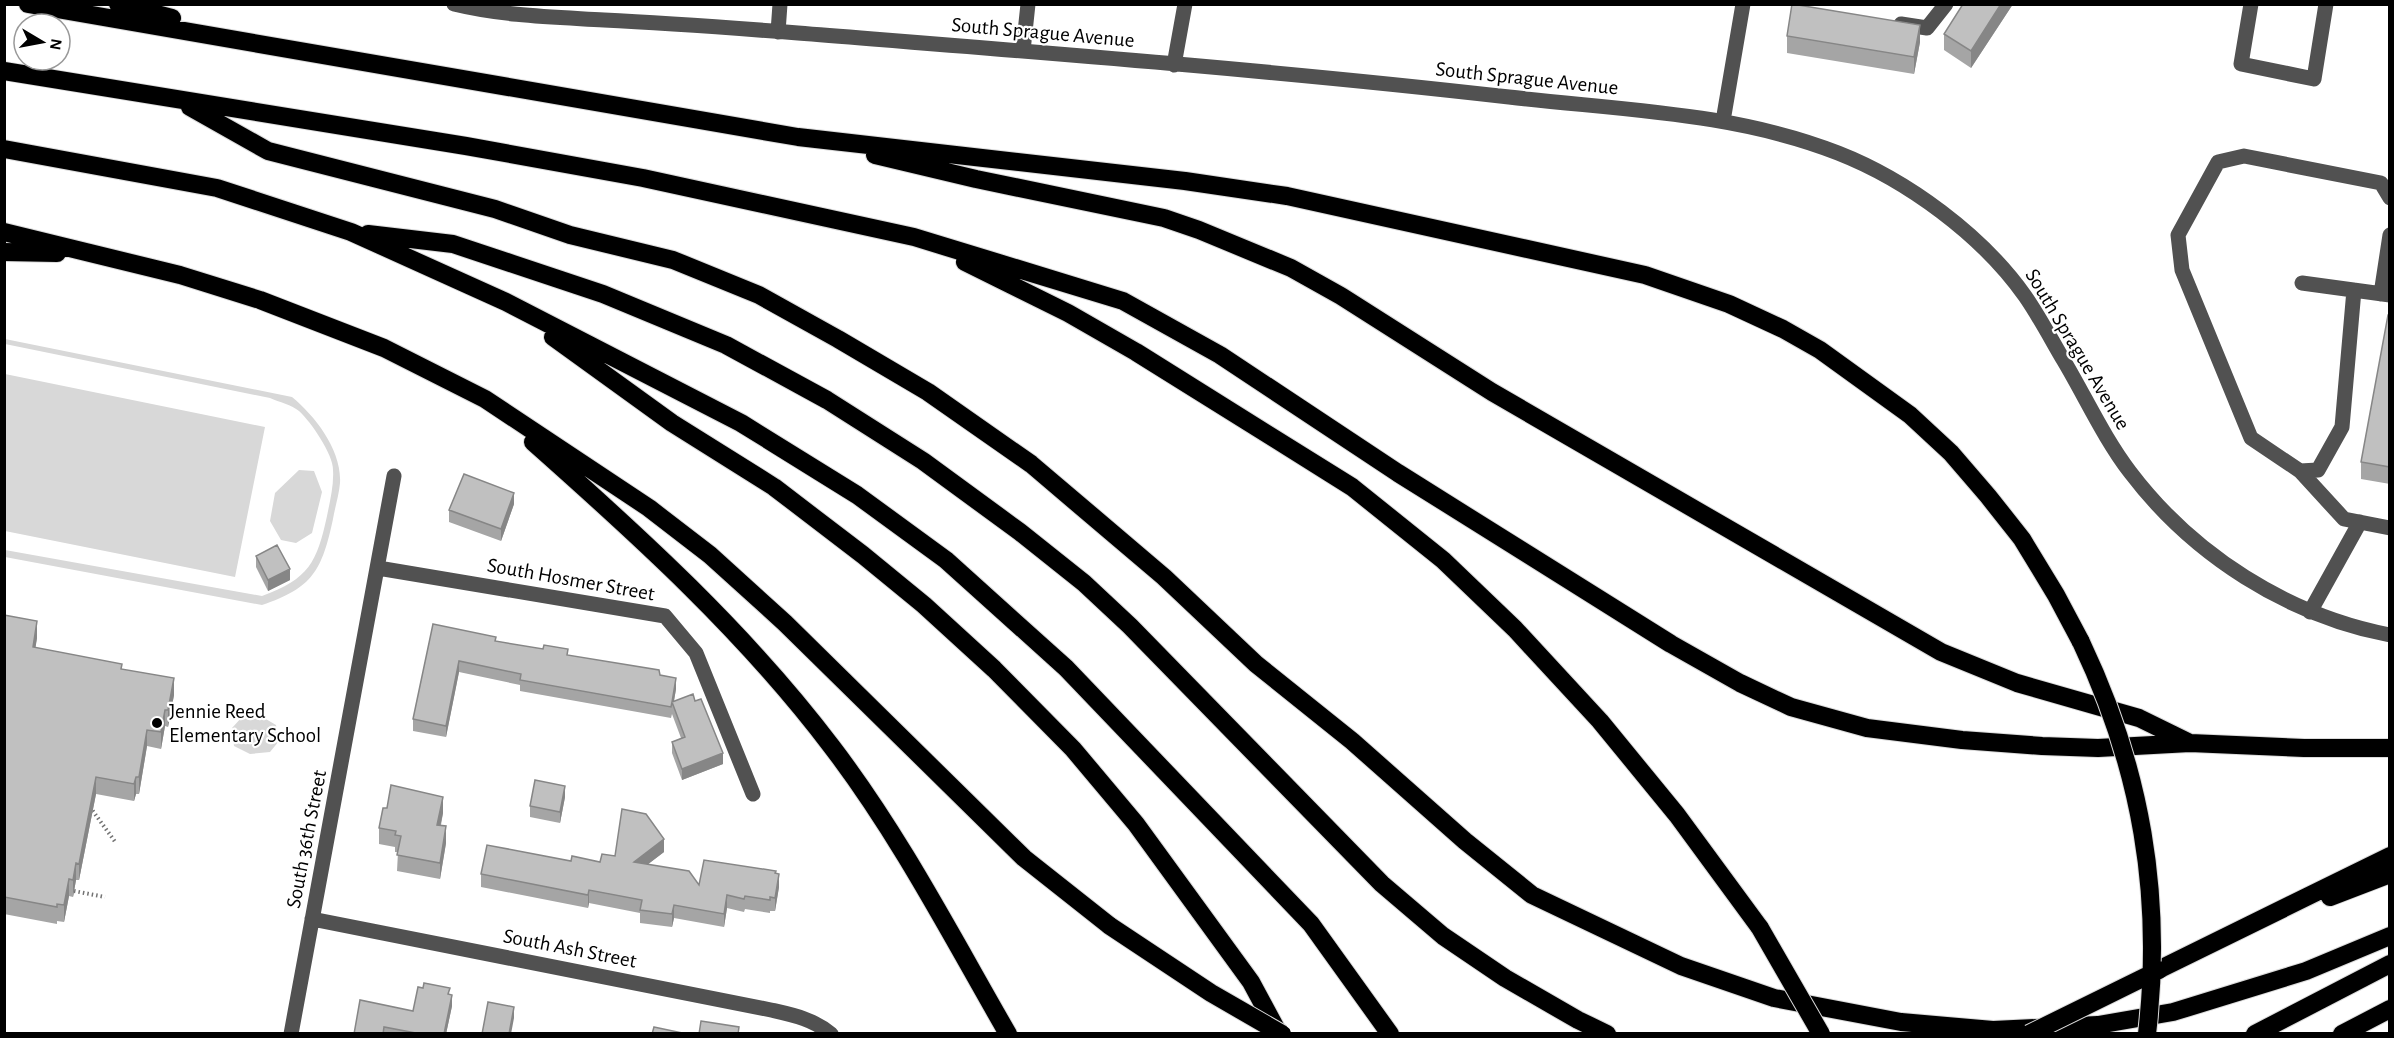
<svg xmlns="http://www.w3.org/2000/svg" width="2394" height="1038" font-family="'Alegreya Sans',sans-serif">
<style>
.green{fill:#d8d8d8}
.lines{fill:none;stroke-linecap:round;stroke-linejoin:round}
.highway-casing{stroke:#dbdbdb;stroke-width:20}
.path{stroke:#737373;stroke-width:4;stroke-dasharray:1.5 3;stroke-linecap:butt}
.minor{stroke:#515151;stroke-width:15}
.highway{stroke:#000;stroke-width:18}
.highway-bridge-casing{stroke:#dbdbdb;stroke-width:20;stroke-linecap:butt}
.highway-bridge{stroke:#000;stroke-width:18}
.wall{fill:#a5a5a5}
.shaded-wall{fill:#868686}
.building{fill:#c0c0c0;stroke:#868686;stroke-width:1.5}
.poi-dot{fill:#000;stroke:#fff;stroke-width:2}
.labels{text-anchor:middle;stroke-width:4.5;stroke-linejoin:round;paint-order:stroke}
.street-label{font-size:21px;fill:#000;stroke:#fff}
.poi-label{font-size:21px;fill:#000;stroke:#fff;text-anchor:start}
</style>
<rect width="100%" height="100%" fill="#fff"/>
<path class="green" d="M 5,339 L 292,397 C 315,416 342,450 340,483 C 339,495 335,507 333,519 C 322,570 313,588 262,605 L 5,557 L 5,550 L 262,596 C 309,579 317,562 327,516 C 330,501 334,485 333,470 C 333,454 311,422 299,411 C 292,405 279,402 270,398 L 5,344 Z
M 5,374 L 265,427 L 235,577 L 5,531 Z
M 299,470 L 314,471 L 322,492 L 312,533 L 296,543 L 281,540 L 270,521 L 275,493 Z
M 259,715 L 276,725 L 279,741 L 270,752 L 250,754 L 234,746 L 232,728 L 242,717 Z"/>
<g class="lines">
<defs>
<path id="highway" d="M 28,4 L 798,137 L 1185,181 L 1287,196 L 1645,275 L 1729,304 L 1783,329 L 1820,350 L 1910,415 L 1951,453 L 1988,496 L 2022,539 L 2056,595 L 2081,642
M 118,4 L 172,18
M 4,71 L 466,146 L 643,178 L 914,237 L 1123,301 L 1220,355 L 1398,473 L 1671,644 L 1740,683 L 1791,707 L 1867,728 L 1962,740 L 2042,746 L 2098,748 L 2190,743 L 2304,748 L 2390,748
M 190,107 L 268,151 L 495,209 L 570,235 L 673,260 L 759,295 L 838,339 L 928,392 L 1031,464 L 1164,577 L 1256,664 L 1352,741 L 1465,841 L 1532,895 L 1681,966 L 1774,998 L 1901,1022 L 1993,1030 L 2098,1025 L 2173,1012 L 2306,971 L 2390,936
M 4,149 L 217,188 L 351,232 L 506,302 L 741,423 L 857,495 L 946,560 L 1066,668 L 1311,924 L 1390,1034
M 875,155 L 976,179 L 1164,218 L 1199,230 L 1291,268 L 1341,296 L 1492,392 L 1941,652 L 2017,683 L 2139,718 L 2188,742
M 4,232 L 180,275 L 260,300 L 384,348 L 485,399 L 649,508 L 710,555 L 785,623 L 1024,858 L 1110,926
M 368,234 L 453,244 L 603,294 L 726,345 L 827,400 L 923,461 L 1020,532 L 1084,583 L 1130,626 L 1382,884 L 1443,936 L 1505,978 L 1578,1020 L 1607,1034
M 4,252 L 57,253
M 965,262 L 1068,313 L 1136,352 L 1352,487 L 1443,560 L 1515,629 L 1600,721 L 1677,815 L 1760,928
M 553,337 L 672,423 L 774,487 L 863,555 L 924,605 L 994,669 L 1073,749 L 1136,824 L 1251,982 L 1279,1034
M 533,442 C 639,536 746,633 832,747 C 900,836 952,937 1008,1034
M 2330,897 L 2390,874
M 2160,969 L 2390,856
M 2255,1034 L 2390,964
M 2342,1034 L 2390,1009"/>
</defs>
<use href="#highway" class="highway-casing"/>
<path class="path" d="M 90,807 L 116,843
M 74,891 L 105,897"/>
<path class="minor" d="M 454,4 C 503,16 554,17 604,20 C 669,23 734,28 798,33 C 1035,52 1273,70 1509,97 C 1619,110 1734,112 1838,153 C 1907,180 1982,235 2025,296 C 2039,316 2051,339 2064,361 C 2086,398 2104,438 2130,472 C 2193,555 2287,615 2390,635
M 2251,4 L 2241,64 L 2314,79 L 2326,4
M 1901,24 L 1927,28 L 1946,4
M 778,32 L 780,4
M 1023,51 L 1028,4
M 1174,65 L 1185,4
M 1723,121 L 1743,4
M 2302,283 L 2390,295
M 2354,290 L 2342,427 L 2318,470 L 2300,471 L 2251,438 L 2182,270 L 2178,235 L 2218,162 L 2244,156 L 2381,183 L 2390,198
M 2381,294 L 2390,235
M 2300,471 L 2344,519 L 2390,528
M 378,568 L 665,616 L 696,653 L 753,794
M 2310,612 L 2360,522
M 312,919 L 771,1010 C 793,1015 813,1019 831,1034
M 291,1034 L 394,476"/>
<use href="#highway" class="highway"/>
<defs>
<path id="highway-bridge" d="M 2081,642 C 2141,768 2163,895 2147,1034
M 1110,926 L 1211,993 L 1282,1034
M 1760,928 L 1821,1034
M 2029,1034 L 2159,970"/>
</defs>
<use href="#highway-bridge" class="highway-bridge-casing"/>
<use href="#highway-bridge" class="highway-bridge"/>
</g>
<path class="wall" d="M 2013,4 L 1971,68 L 1944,50 L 1944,34 Z
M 1787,36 L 1920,42 L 1914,74 L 1787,53 Z
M 2390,315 L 2390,484 L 2361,479 L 2361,462 Z
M 514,504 L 501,541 L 449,522 L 449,510 Z
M 256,556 L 290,580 L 268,591 L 256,567 Z
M 4,615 L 37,638 L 35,648 L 122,669 L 174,695 L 168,727 L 165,726 L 161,749 L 147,746 L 139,794 L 136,794 L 134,801 L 96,794 L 79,880 L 76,880 L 73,897 L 69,896 L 64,922 L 57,921 L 57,924 L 4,914 Z
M 433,624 L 496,641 L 660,675 L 676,689 L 674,701 L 723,764 L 682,780 L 672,753 L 672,742 L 681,738 L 672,714 L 671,718 L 520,691 L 520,685 L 459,672 L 446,737 L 413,731 L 413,719 Z
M 565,797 L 560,823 L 530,817 L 530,806 Z
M 443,813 L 441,825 L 446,843 L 440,879 L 397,871 L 398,852 L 395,852 L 395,847 L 379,844 L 379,828 Z
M 664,852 L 648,864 L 699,885 L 776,873 L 779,887 L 775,911 L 770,911 L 770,913 L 745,909 L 744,912 L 727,908 L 724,927 L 674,918 L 672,927 L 640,923 L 640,913 L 589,903 L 588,908 L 481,887 L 481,874 L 600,862 L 615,856 Z
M 450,995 L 452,1006 L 446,1034 L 354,1034 L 413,1011 Z"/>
<path class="shaded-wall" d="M 2001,4 L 2013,4 L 1971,68 L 1971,51 Z
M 1920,25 L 1920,42 L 1914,74 L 1914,57 Z
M 514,493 L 514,504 L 501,541 L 501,529 Z
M 290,569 L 290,580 L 268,591 L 268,580 Z
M 37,621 L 37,638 L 33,664 L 33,647 Z
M 459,661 L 459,672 L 446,737 L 446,726 Z
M 174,678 L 174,695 L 168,727 L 168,710 Z
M 676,678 L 676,689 L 673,706 L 672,702 Z
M 165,710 L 165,726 L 161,749 L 161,732 Z
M 147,730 L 147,746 L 139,794 L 139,777 Z
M 723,753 L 723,764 L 682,780 L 682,769 Z
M 96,777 L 96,794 L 79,880 L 79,864 Z
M 136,777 L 136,794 L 134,801 L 134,784 Z
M 565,786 L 565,797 L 560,823 L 560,812 Z
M 443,797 L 443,813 L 437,841 L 437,825 Z
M 446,826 L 446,843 L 440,879 L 440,863 Z
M 664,839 L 664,852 L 634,875 L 634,862 Z
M 76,863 L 76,880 L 73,897 L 73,880 Z
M 779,874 L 779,887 L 775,911 L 775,898 Z
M 69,879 L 69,896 L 64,922 L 64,905 Z
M 589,890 L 589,903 L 588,908 L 588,895 Z
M 727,895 L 727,908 L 724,927 L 724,914 Z
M 674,905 L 674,918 L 672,927 L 672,914 Z
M 452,995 L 452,1006 L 446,1034 L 444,1034 Z
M 514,1007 L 514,1018 L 511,1034 L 509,1034 Z"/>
<path class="building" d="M 1792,4 L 1920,25 L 1914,57 L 1787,36 Z
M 1963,4 L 2001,4 L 1971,51 L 1944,34 Z
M 2388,315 L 2390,315 L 2390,467 L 2361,462 Z
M 464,474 L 514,493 L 501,529 L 449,510 Z
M 277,545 L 290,569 L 268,580 L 256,556 Z
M 4,615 L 37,621 L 33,647 L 122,664 L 121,669 L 174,678 L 168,710 L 165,710 L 161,732 L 147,730 L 139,777 L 136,777 L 134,784 L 96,777 L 79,864 L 76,863 L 73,880 L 69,879 L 64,905 L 57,904 L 57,907 L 4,897 Z
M 433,624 L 496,637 L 495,641 L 543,649 L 544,645 L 568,649 L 567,655 L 659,670 L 660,675 L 676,678 L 672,702 L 693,694 L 695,701 L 701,699 L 723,753 L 682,769 L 672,742 L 685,737 L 672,702 L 671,707 L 520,680 L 521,674 L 459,661 L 446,726 L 413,719 Z
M 535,780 L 565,786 L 560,812 L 530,806 Z
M 391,785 L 443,797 L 437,825 L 446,826 L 440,863 L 397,855 L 401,836 L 395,835 L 396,831 L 379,828 L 383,808 L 387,808 Z
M 622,809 L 646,814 L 664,839 L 634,862 L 689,871 L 699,885 L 704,860 L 776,871 L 775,873 L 779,874 L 775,898 L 770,897 L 770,900 L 745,896 L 744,899 L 727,895 L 724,914 L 674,905 L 672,914 L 640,910 L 642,900 L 589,890 L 588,895 L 481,874 L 487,845 L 571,861 L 572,856 L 600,862 L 602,854 L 615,856 Z
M 424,983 L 450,988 L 448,994 L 452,995 L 444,1034 L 421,1034 L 384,1027 L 383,1034 L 354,1034 L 360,1000 L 413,1011 L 418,987 L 423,988 Z
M 488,1002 L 514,1007 L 509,1034 L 482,1034 Z
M 701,1021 L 739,1027 L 738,1034 L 699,1034 Z
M 654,1027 L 687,1034 L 652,1034 Z"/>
<circle class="poi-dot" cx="157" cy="723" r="6"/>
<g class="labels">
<g class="street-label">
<text transform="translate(1043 32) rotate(5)" y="7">South Sprague Avenue</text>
<text transform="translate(1527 78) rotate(6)" y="7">South Sprague Avenue</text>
<text transform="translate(2078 349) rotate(59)" y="7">South Sprague Avenue</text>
<text transform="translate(571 579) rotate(10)" y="7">South Hosmer Street</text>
<text transform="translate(306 839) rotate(-79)" y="7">South 36th Street</text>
<text transform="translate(570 948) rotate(11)" y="7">South Ash Street</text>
</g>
<g class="poi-label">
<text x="169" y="718">Jennie Reed<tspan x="169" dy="24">Elementary School</tspan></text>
</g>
</g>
<rect width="2394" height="1038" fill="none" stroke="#000000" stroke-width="12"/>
<g transform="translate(42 42) rotate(100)"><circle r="28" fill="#ffffff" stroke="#999999" stroke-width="1.5"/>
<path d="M0-4.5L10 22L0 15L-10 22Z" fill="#000000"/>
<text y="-9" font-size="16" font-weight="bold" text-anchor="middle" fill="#000000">N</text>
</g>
</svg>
